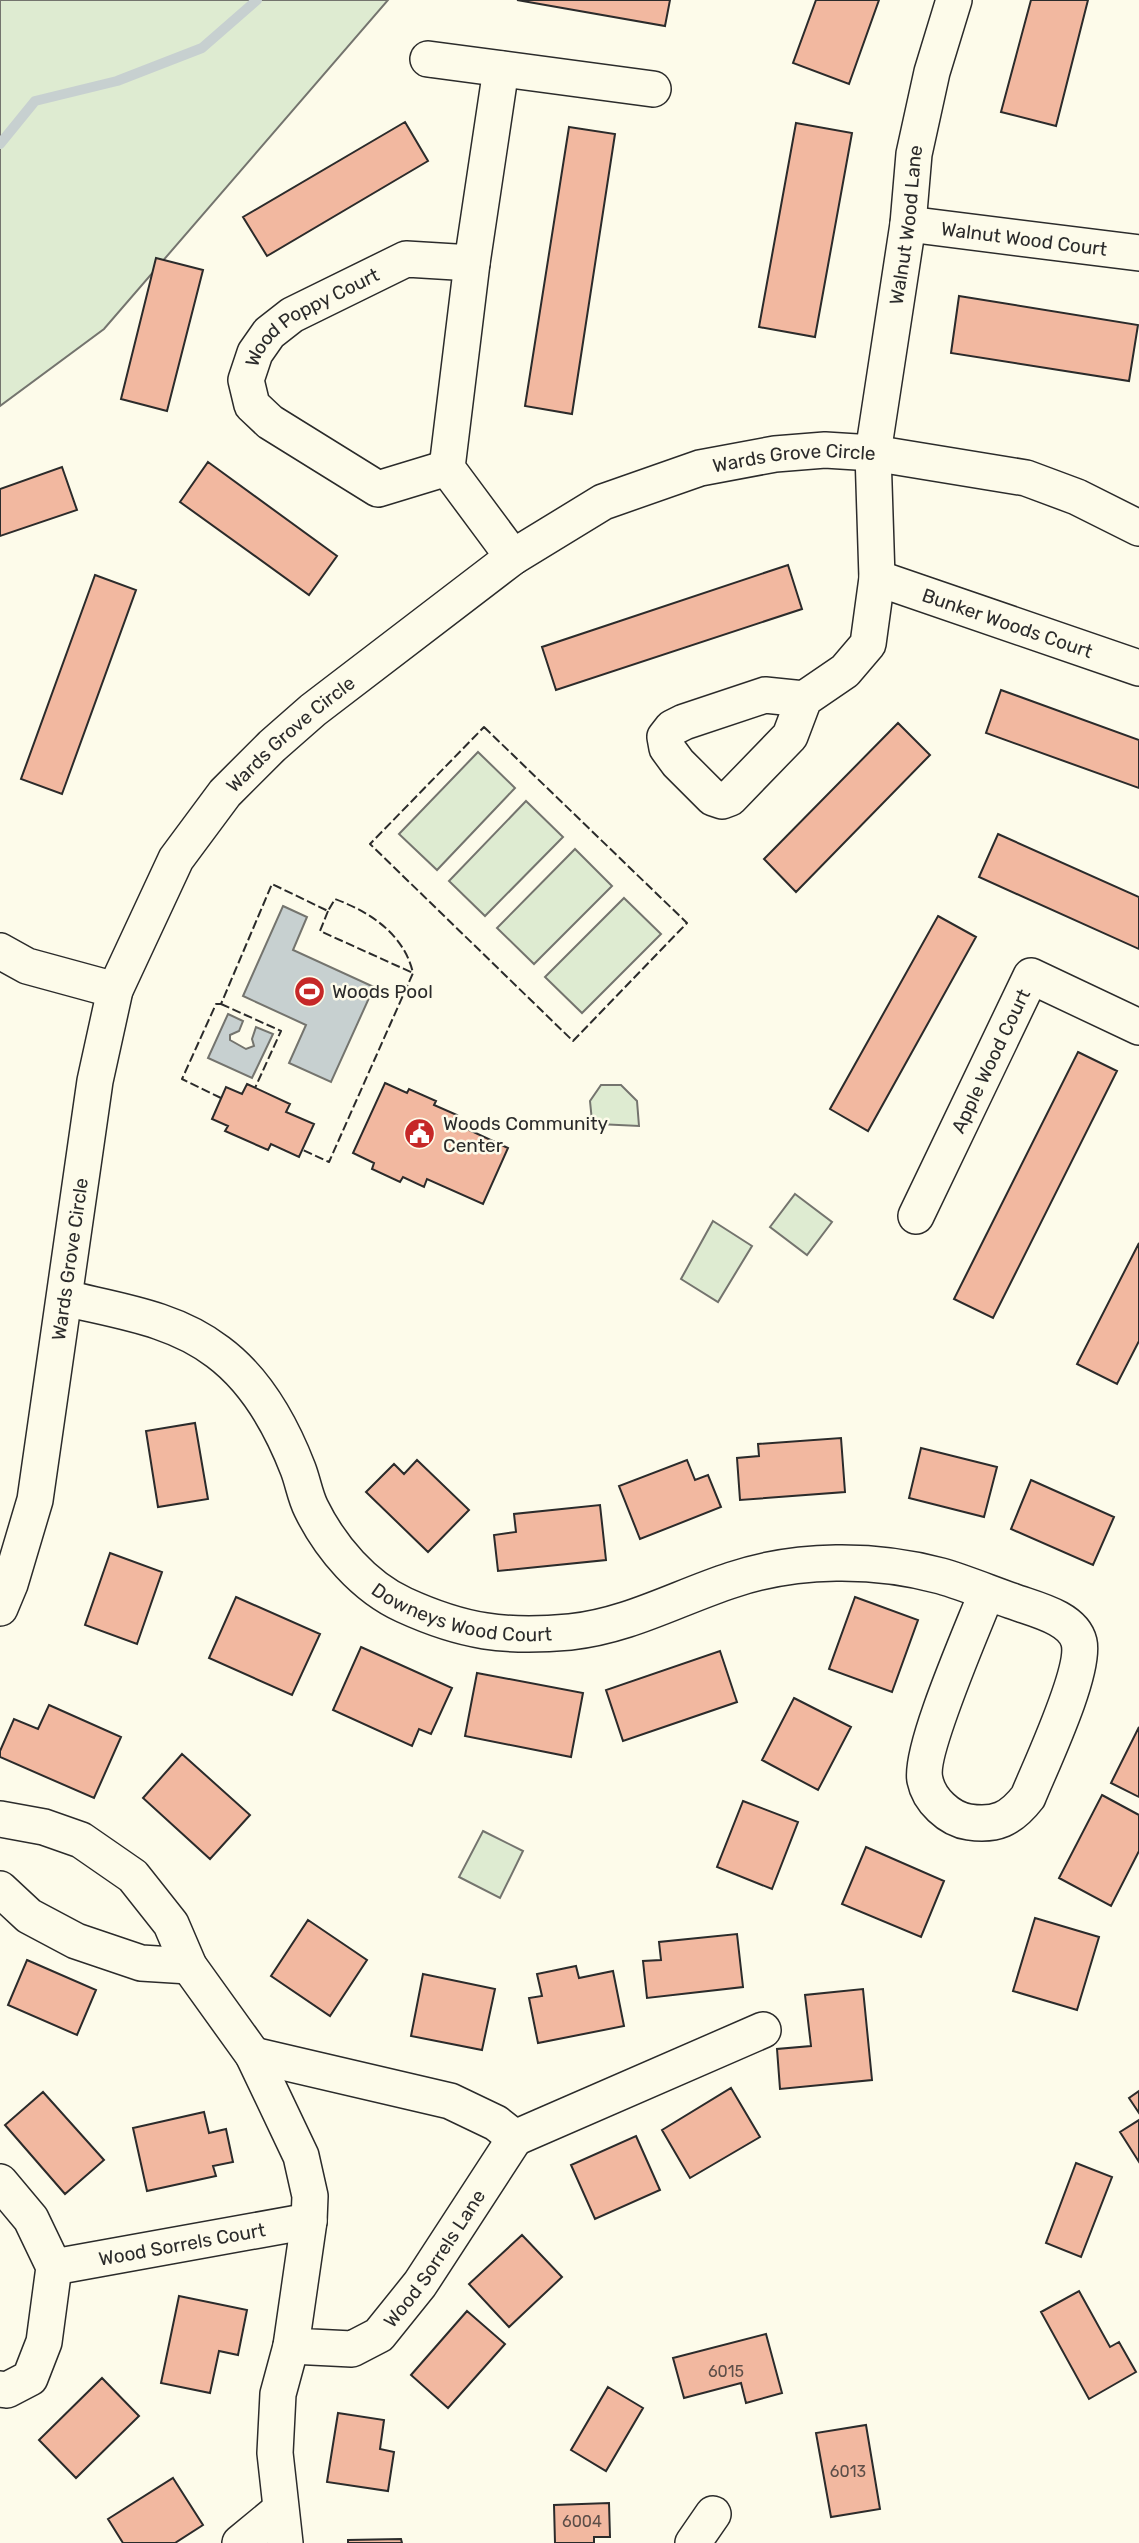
<svg xmlns="http://www.w3.org/2000/svg" width="1139" height="2543" font-family="Rubik,sans-serif">
<style>
.green{fill:#deebd1;stroke:#74746e;stroke-width:2}
.water{fill:#c7d0d0;stroke:#74746e;stroke-width:2}
.lines{fill:none;stroke-linecap:round;stroke-linejoin:round}
.stream{stroke:#c7d0d0;stroke-width:10}
.building{fill:#f2b8a0;stroke:#2b2b2b;stroke-width:2}
.minor-casing{stroke:#2b2b2b;stroke-width:38}
.minor{stroke:#fdfbea;stroke-width:35}
.fence{stroke:#2b2b2b;stroke-width:2;stroke-dasharray:9 3.5;stroke-linecap:butt}
.labels{text-anchor:middle;stroke-width:5;stroke-linejoin:round;paint-order:stroke}
.number-label{font-size:16px;fill:#5d4e48}
.street-label{font-size:19px;fill:#2b2b2b;stroke:#fdfbea}
.poi-label{font-size:19px;fill:#2b2b2b;stroke:#fdfbea;text-anchor:start}
</style>
<rect width="100%" height="100%" fill="#fdfbea"/>
<path class="green" d="M 0,0 L 388,0 L 104,329 L 0,406 Z
M 478,752 L 515,788 L 437,870 L 399,834 Z
M 526,801 L 563,837 L 485,916 L 449,881 Z
M 575,849 L 612,886 L 534,964 L 497,928 Z
M 624,898 L 661,934 L 582,1013 L 545,977 Z
M 601,1085 L 621,1085 L 637,1101 L 639,1126 L 598,1124 L 592,1121 L 590,1101 Z
M 795,1194 L 832,1222 L 807,1255 L 770,1227 Z
M 713,1221 L 752,1246 L 718,1302 L 681,1279 Z
M 483,1831 L 523,1851 L 500,1898 L 459,1877 Z"/>
<path class="water" d="M 283,906 L 307,917 L 293,950 L 374,987 L 331,1082 L 289,1063 L 306,1025 L 243,996 Z
M 228,1014 L 243,1021 L 239,1031 L 230,1035 L 230,1040 L 246,1049 L 254,1046 L 252,1039 L 256,1027 L 273,1034 L 252,1078 L 208,1058 Z"/>
<g class="lines">
<path class="stream" d="M 0,144 L 35,101 L 117,81 L 202,48 L 257,0"/>
</g>
<path class="building" d="M 517,0 L 670,0 L 665,26 Z
M 816,0 L 879,0 L 849,84 L 793,63 Z
M 1031,0 L 1088,0 L 1056,126 L 1001,112 Z
M 405,122 L 428,161 L 267,256 L 243,217 Z
M 796,123 L 852,133 L 815,337 L 759,327 Z
M 569,127 L 615,134 L 572,414 L 525,406 Z
M 156,258 L 203,270 L 167,411 L 121,399 Z
M 959,296 L 1138,325 L 1129,381 L 951,353 Z
M 208,462 L 337,556 L 309,595 L 180,502 Z
M 62,467 L 77,510 L 0,536 L 0,489 Z
M 788,565 L 802,609 L 556,690 L 542,647 Z
M 95,575 L 136,590 L 62,794 L 21,779 Z
M 1001,690 L 1139,740 L 1139,788 L 986,733 Z
M 898,723 L 930,755 L 796,892 L 764,859 Z
M 998,834 L 1139,897 L 1139,949 L 979,877 Z
M 938,916 L 976,937 L 868,1131 L 830,1109 Z
M 1078,1052 L 1117,1071 L 993,1318 L 954,1299 Z
M 385,1083 L 407,1093 L 409,1089 L 436,1101 L 434,1105 L 457,1115 L 454,1123 L 508,1148 L 483,1204 L 427,1179 L 424,1187 L 403,1177 L 400,1182 L 372,1169 L 374,1163 L 353,1153 Z
M 247,1084 L 290,1104 L 286,1112 L 314,1124 L 299,1157 L 271,1144 L 268,1150 L 225,1131 L 228,1126 L 212,1119 L 226,1087 L 242,1094 Z
M 1139,1243 L 1139,1341 L 1117,1384 L 1077,1364 Z
M 195,1423 L 208,1499 L 158,1507 L 146,1431 Z
M 841,1438 L 845,1492 L 740,1500 L 737,1458 L 759,1456 L 758,1444 Z
M 921,1448 L 997,1467 L 984,1517 L 909,1498 Z
M 417,1460 L 469,1510 L 428,1552 L 366,1492 L 394,1464 L 404,1474 Z
M 687,1460 L 695,1480 L 708,1475 L 721,1507 L 640,1539 L 619,1486 Z
M 1031,1480 L 1114,1517 L 1093,1565 L 1011,1529 Z
M 600,1505 L 606,1560 L 498,1571 L 494,1535 L 516,1532 L 514,1514 Z
M 110,1553 L 162,1572 L 137,1644 L 85,1625 Z
M 236,1597 L 320,1634 L 292,1695 L 209,1658 Z
M 855,1597 L 918,1620 L 892,1692 L 829,1669 Z
M 361,1647 L 452,1688 L 431,1734 L 419,1729 L 412,1746 L 333,1710 Z
M 720,1651 L 737,1702 L 623,1741 L 606,1690 Z
M 477,1673 L 583,1693 L 571,1757 L 465,1736 Z
M 794,1698 L 851,1727 L 818,1790 L 762,1760 Z
M 49,1705 L 121,1737 L 94,1798 L 0,1757 L 0,1751 L 14,1719 L 38,1729 Z
M 1139,1727 L 1139,1797 L 1111,1783 Z
M 182,1754 L 250,1815 L 210,1859 L 143,1798 Z
M 1102,1795 L 1139,1815 L 1139,1851 L 1111,1906 L 1059,1878 Z
M 743,1801 L 798,1822 L 772,1889 L 717,1867 Z
M 866,1847 L 944,1881 L 921,1937 L 842,1904 Z
M 1035,1918 L 1099,1937 L 1077,2010 L 1013,1991 Z
M 308,1920 L 367,1960 L 330,2016 L 271,1976 Z
M 737,1934 L 743,1987 L 647,1998 L 643,1961 L 661,1960 L 659,1942 Z
M 27,1960 L 96,1990 L 77,2035 L 8,2005 Z
M 576,1966 L 579,1978 L 613,1971 L 624,2026 L 538,2043 L 529,1998 L 542,1996 L 537,1974 Z
M 423,1974 L 495,1989 L 482,2050 L 411,2036 Z
M 863,1989 L 872,2080 L 780,2089 L 777,2049 L 811,2046 L 805,1995 Z
M 731,2088 L 760,2137 L 690,2178 L 662,2130 Z
M 1139,2091 L 1139,2113 L 1129,2098 Z
M 43,2092 L 104,2160 L 65,2194 L 5,2125 Z
M 204,2112 L 209,2133 L 226,2129 L 233,2162 L 213,2166 L 216,2176 L 147,2191 L 133,2128 Z
M 1139,2120 L 1139,2162 L 1120,2132 Z
M 636,2136 L 660,2190 L 595,2219 L 571,2165 Z
M 1076,2163 L 1112,2177 L 1081,2257 L 1046,2243 Z
M 522,2235 L 562,2277 L 509,2327 L 469,2284 Z
M 1079,2291 L 1110,2347 L 1119,2342 L 1136,2372 L 1089,2399 L 1041,2312 Z
M 179,2296 L 247,2310 L 238,2355 L 219,2351 L 210,2393 L 161,2383 Z
M 467,2311 L 505,2344 L 448,2408 L 411,2375 Z
M 766,2334 L 782,2393 L 746,2403 L 741,2383 L 684,2398 L 673,2358 Z
M 102,2378 L 139,2416 L 76,2478 L 39,2440 Z
M 608,2387 L 643,2408 L 606,2471 L 571,2450 Z
M 338,2413 L 384,2420 L 380,2449 L 394,2452 L 388,2491 L 327,2482 Z
M 866,2425 L 880,2509 L 831,2517 L 816,2433 Z
M 173,2478 L 203,2525 L 175,2543 L 123,2543 L 108,2519 Z
M 609,2503 L 610,2537 L 594,2537 L 594,2543 L 555,2543 L 554,2505 Z
M 401,2539 L 402,2543 L 348,2543 L 348,2540 Z"/>
<g class="lines">
<defs>
<g id="minor">
<path d="M 428,59 L 653,89"/>
<path d="M 501,69 L 472,263 L 447,468 L 513,557"/>
<path id="s1" d="M 908,224 L 1139,253"/>
<path id="s2" d="M 447,468 L 378,489 L 270,422 L 252,405 L 246,380 L 255,353 L 269,333 L 292,315 L 406,259 L 472,263"/>
<path id="s3" d="M 877,578 L 1139,668"/>
<path id="s4" d="M 804,699 L 765,695 L 684,722 L 672,728 L 665,737 L 667,748 L 678,763 L 713,798 L 722,801 L 730,798 L 790,736 L 804,699 L 845,671 L 868,644 L 877,578 L 873,453 L 908,224 L 914,154 L 932,72 L 954,0"/>
<path d="M 0,951 L 27,966 L 115,990"/>
<path id="s5" d="M 916,1216 L 1031,976 L 1139,1027"/>
<path id="s6" d="M 65,1298 C 118,1311 174,1318 218,1352 C 257,1381 281,1425 298,1469 C 303,1482 305,1496 311,1508 C 330,1547 364,1587 404,1605 C 463,1632 505,1638 570,1632 C 628,1626 677,1598 732,1580 C 797,1558 875,1558 941,1576 C 965,1583 989,1593 1012,1601 C 1033,1609 1073,1617 1079,1642 C 1086,1671 1041,1765 1028,1797 C 1011,1819 996,1826 969,1822 C 949,1819 929,1800 925,1780 C 918,1752 974,1626 987,1592"/>
<path id="s7" d="M 0,1608 L 10,1584 L 35,1500 L 95,1081 L 115,990 L 176,859 L 225,793 L 272,746 L 313,710 L 513,557 L 603,502 L 700,468 L 775,454 L 825,450 L 873,453 L 1026,478 L 1077,497 L 1139,528"/>
<path id="s8" d="M 0,1819 L 44,1827 L 81,1840 L 133,1876 L 171,1924 L 189,1966 L 253,2055 L 301,2156 L 310,2196 L 309,2221 L 291,2346 L 352,2349 L 379,2335 L 420,2284 L 515,2138"/>
<path d="M 0,1889 L 29,1916 L 76,1941 L 141,1963 L 189,1966"/>
<path d="M 253,2055 L 450,2101 L 496,2123 L 515,2138 L 763,2030"/>
<path d="M 0,2182 L 31,2219 L 54,2267 L 44,2342 L 30,2378 L 7,2390 L 0,2389"/>
<path id="s9" d="M 54,2267 L 309,2221"/>
<path d="M 240,2543 L 280,2510"/>
<path d="M 285,2543 L 275,2453 L 278,2394 L 291,2346"/>
<path d="M 693,2543 L 713,2514"/>
</g>
</defs>
<use href="#minor" class="minor-casing"/>
<use href="#minor" class="minor"/>
<path class="fence" d="M 484,727 L 687,923 L 573,1041 L 370,844 Z
M 328,911 L 320,931 L 413,973
M 221,1004 L 281,1031 L 255,1088
M 221,1098 L 182,1079 L 216,1004 L 221,1004 L 272,884 L 328,911 L 335,899 C 370,912 404,934 413,973 L 329,1162 L 303,1150"/>
</g>
<defs>
<symbol id="stadium-disc" viewBox="-11 -11 22 22"><circle r="9.5" fill="#c62828" stroke="#fdfbea"/><path d="M0-5a6.5 5 0 1 0 0 10a6.5 5 0 1 0 0-10ZM-3.5-1.8h7v3.6h-7Z" fill="#fff"/></symbol>
<symbol id="civic-disc" viewBox="-11 -11 22 22"><circle r="9.5" fill="#c62828" stroke="#fdfbea"/><path d="M-.6-6.5H3V-4.5H.6V-3L4-1V1h2V6H-6V1h2V-1L-.6-3ZM-1.2 2.5V6h2.4V2.5Z" fill="#fff"/></symbol>
</defs>
<g fill-rule="evenodd">
<use href="#stadium-disc" x="292" y="974" width="35" height="35"/>
<use href="#civic-disc" x="402" y="1116" width="35" height="35"/>
</g>
<g class="labels">
<g class="number-label">
<text x="726" y="2377">6015</text>
<text x="848" y="2477">6013</text>
<text x="582" y="2527">6004</text>
</g>
<g class="street-label">
<text dy="7" stroke="none"><textPath href="#s4" startOffset="880">Walnut Wood Lane</textPath></text>
<text dy="7" stroke="none"><textPath href="#s1" startOffset="117">Walnut Wood Court</textPath></text>
<text dy="7" stroke="none"><textPath href="#s2" startOffset="346">Wood Poppy Court</textPath></text>
<text dy="7" stroke="none"><textPath href="#s7" startOffset="1533">Wards Grove Circle</textPath></text>
<text dy="7" stroke="none"><textPath href="#s3" startOffset="138">Bunker Woods Court</textPath></text>
<text dy="7" stroke="none"><textPath href="#s7" startOffset="945">Wards Grove Circle</textPath></text>
<text dy="7" stroke="none"><textPath href="#s5" startOffset="172">Apple Wood Court</textPath></text>
<text dy="7" stroke="none"><textPath href="#s7" startOffset="357">Wards Grove Circle</textPath></text>
<text dy="7" stroke="none"><textPath href="#s6" startOffset="544">Downeys Wood Court</textPath></text>
<text dy="7" stroke="none"><textPath href="#s9" startOffset="130">Wood Sorrels Court</textPath></text>
<text dy="7" stroke="none"><textPath href="#s8" startOffset="854">Wood Sorrels Lane</textPath></text>
</g>
<g class="poi-label">
<text x="332" y="998">Woods Pool</text>
<text x="443" y="1130">Woods Community<tspan x="443" dy="22">Center</tspan></text>
</g>
</g>
</svg>
